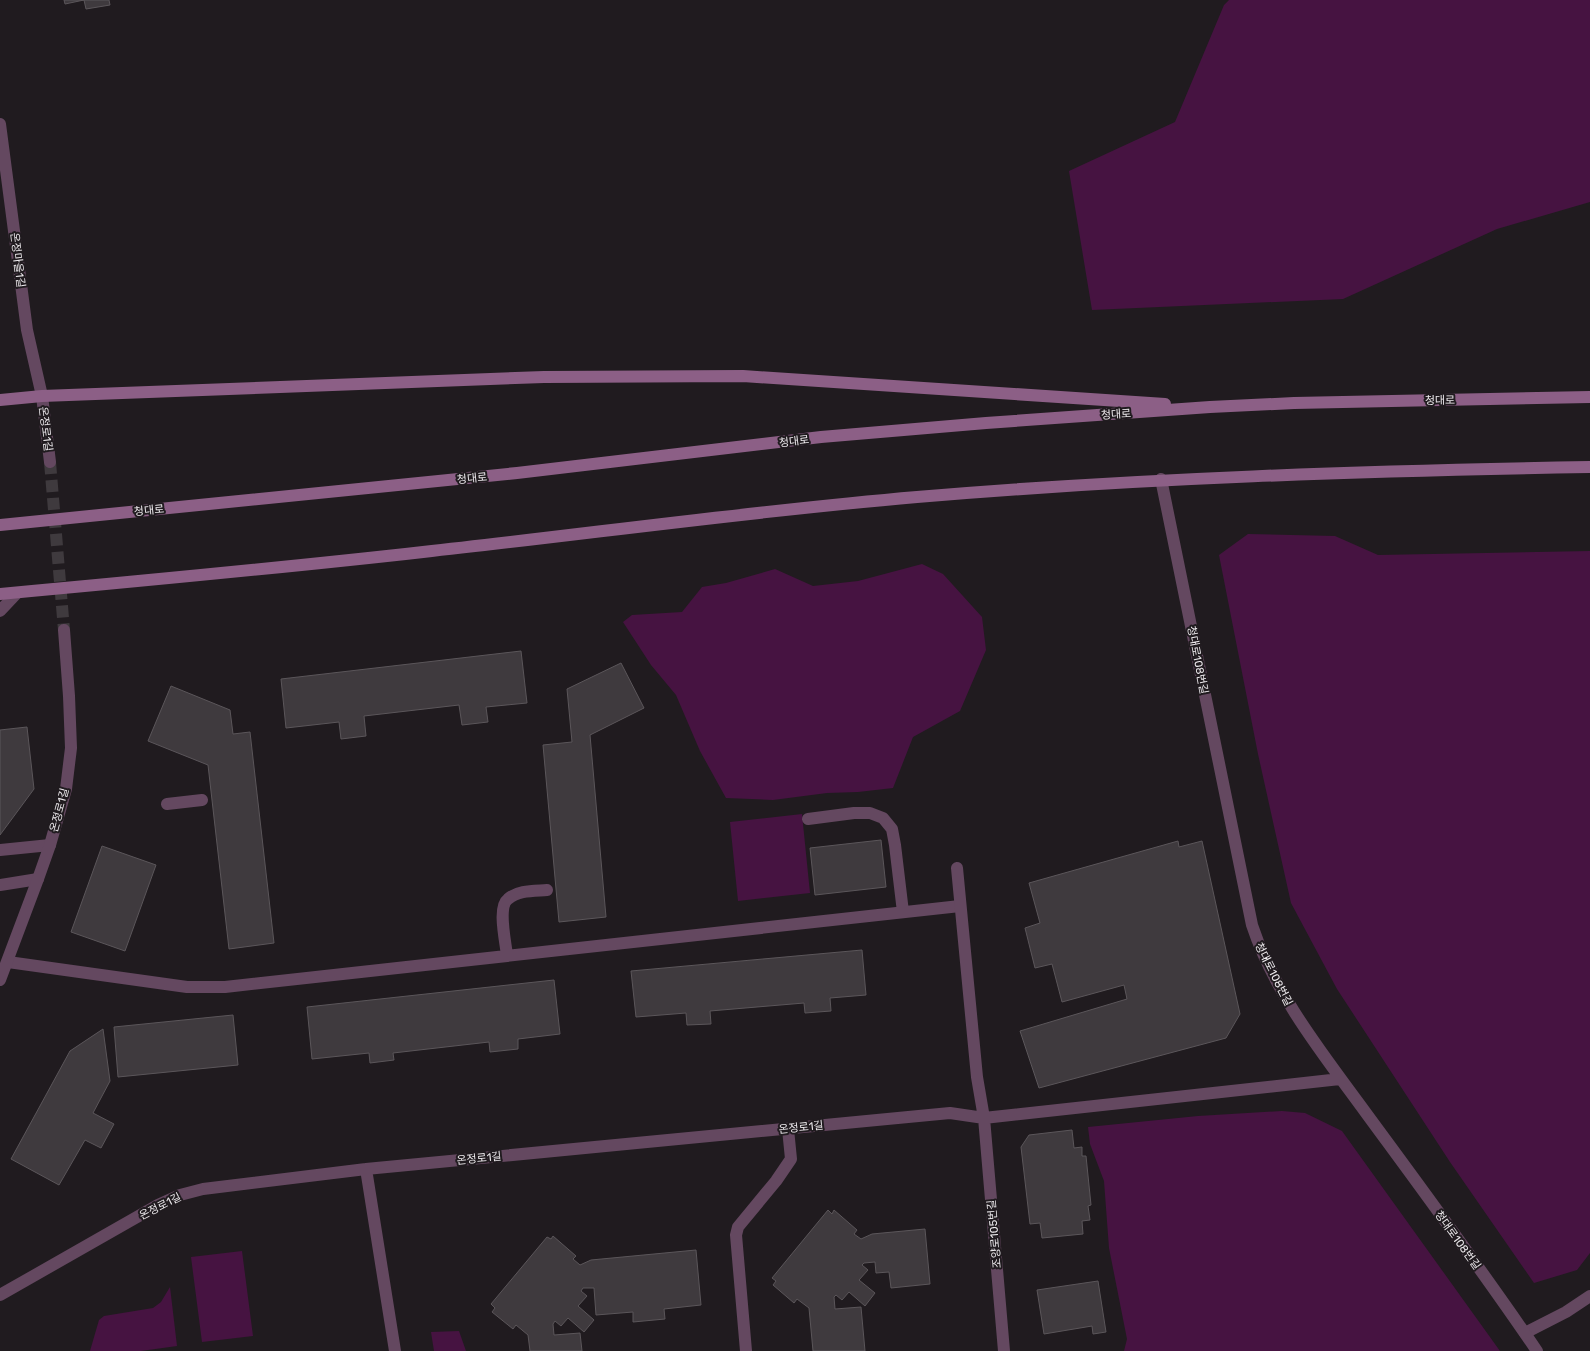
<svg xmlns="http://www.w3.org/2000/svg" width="1590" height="1351" font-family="Rubik,'Noto Sans KR',sans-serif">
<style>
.green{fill:#461341}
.building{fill:#3f3a3e;stroke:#5b565a}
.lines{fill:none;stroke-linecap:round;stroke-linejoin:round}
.street-tunnel{stroke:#3f3a3e;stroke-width:12;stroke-dasharray:12 6;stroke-linecap:butt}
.lane{stroke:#644860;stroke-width:12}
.street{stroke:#644860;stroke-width:12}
.secondary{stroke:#8c5f86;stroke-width:12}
.labels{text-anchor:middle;stroke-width:4;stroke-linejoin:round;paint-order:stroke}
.street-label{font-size:11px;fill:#edeaed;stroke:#201b1f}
</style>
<rect width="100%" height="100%" fill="#201b1f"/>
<path class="green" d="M 1229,0 L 1590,0 L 1590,202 L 1497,229 L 1343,299 L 1092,310 L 1069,171 L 1175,122 L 1224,5 Z
M 1248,534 L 1335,536 L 1378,555 L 1590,551 L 1590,1253 L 1577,1270 L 1534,1283 L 1450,1162 L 1337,989 L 1291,903 L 1258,754 L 1219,555 Z
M 922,564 L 943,574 L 982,617 L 986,650 L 960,711 L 913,737 L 893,788 L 858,792 L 827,793 L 773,800 L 726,798 L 700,751 L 676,695 L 651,665 L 623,622 L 632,615 L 682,612 L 702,587 L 726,583 L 775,569 L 813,586 L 858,581 Z
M 802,814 L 810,893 L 738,901 L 730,822 Z
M 1282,1111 L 1305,1113 L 1342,1131 L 1500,1351 L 1124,1351 L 1127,1339 L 1109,1248 L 1104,1181 L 1090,1144 L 1088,1127 L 1198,1116 Z
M 242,1251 L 253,1336 L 202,1342 L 191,1257 Z
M 170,1287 L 177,1346 L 141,1351 L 90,1351 L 99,1320 L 104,1316 L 153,1308 L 161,1302 Z
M 459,1331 L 466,1351 L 434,1351 L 431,1332 Z"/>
<path class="building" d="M 64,0 L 84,0 L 65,4 Z
M 84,0 L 109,0 L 110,5 L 86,9 Z
M 521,651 L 527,703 L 486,707 L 488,722 L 462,725 L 459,705 L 364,716 L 366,736 L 341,739 L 339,722 L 286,728 L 281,679 Z
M 621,663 L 644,708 L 590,735 L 606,917 L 559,922 L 543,745 L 572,742 L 567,689 Z
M 171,686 L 230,710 L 233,734 L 250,732 L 274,943 L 229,949 L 208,765 L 148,741 Z
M 27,727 L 34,789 L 0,835 L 0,730 Z
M 881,840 L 886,887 L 815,895 L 810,848 Z
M 1178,841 L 1179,847 L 1202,841 L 1240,1014 L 1226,1038 L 1039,1088 L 1020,1031 L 1127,999 L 1124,985 L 1062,1002 L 1052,964 L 1035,968 L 1025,928 L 1040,923 L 1029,883 Z
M 102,846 L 156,865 L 125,951 L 71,932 Z
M 862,950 L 866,995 L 830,998 L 831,1011 L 805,1013 L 804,1003 L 710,1011 L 711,1024 L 687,1025 L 686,1013 L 636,1017 L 631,971 Z
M 554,980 L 560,1034 L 518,1039 L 518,1049 L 490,1052 L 489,1042 L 393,1053 L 394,1060 L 370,1063 L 369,1053 L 312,1059 L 307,1007 Z
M 233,1015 L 238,1065 L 118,1077 L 114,1027 Z
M 103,1029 L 110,1081 L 93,1113 L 114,1124 L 101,1148 L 85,1140 L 59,1185 L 11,1159 L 70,1051 Z
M 1072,1130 L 1074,1148 L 1082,1147 L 1082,1156 L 1086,1156 L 1091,1205 L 1088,1206 L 1090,1220 L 1082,1221 L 1083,1234 L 1042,1238 L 1040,1223 L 1030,1224 L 1021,1147 L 1029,1135 Z
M 828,1210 L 832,1214 L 834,1210 L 857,1230 L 854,1234 L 861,1239 L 872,1234 L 925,1229 L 930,1284 L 891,1288 L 889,1272 L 876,1273 L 875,1262 L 864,1263 L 862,1265 L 868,1270 L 859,1280 L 875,1293 L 865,1306 L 849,1292 L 842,1300 L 836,1295 L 834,1297 L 835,1309 L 861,1307 L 865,1351 L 813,1351 L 809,1308 L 797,1299 L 794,1303 L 773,1285 L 776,1281 L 772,1278 Z
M 553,1236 L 576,1256 L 573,1259 L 580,1265 L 591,1260 L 696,1250 L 701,1305 L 664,1309 L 665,1319 L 633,1322 L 633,1312 L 596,1315 L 594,1288 L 583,1288 L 581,1291 L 587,1296 L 578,1306 L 594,1320 L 584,1332 L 568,1318 L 561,1326 L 555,1321 L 553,1324 L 554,1335 L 580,1333 L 582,1351 L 530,1351 L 528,1335 L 516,1325 L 513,1329 L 492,1312 L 495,1308 L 491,1304 L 547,1237 L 551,1239 Z
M 1098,1281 L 1106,1332 L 1093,1334 L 1092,1326 L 1044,1334 L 1037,1290 Z"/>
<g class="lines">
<path class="street-tunnel" d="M 50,462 L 64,630"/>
<path class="lane" d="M 0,611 L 17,593
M 167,804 L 202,800
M 808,819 L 854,813 L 870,813 L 883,818 L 892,829 L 895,845 L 903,912
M 0,850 L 50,845
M 0,885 L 38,879
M 507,956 C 506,943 497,907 508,899 C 518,890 534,891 547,890
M 8,962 L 187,987 L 225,987 L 960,906
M 1525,1333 L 1566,1312 L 1590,1296
M 746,1351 L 736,1235 L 738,1227 L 776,1181 L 791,1159 L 788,1129"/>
<path class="street" d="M 0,124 L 27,330 L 42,396 L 50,462
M 1161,479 L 1252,925 C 1275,995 1323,1054 1366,1113 C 1424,1192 1482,1270 1537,1351
M 957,868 L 977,1077 L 984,1118 L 1004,1351
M 0,980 L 38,879 L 50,845 L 66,789 L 71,748 L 69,696 L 64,630
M 366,1169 L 395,1351
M 0,1295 L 158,1205 L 180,1195 L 203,1189 L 366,1169 L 950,1113 L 984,1118 L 1340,1079"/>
<path class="secondary" d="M 0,400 L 42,396 L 544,377 L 743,376 L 1165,404
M 0,525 L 517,473 L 821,437 L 986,423 L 1210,407 L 1294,403 L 1590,397
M 0,594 C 141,581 282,568 423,552 C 588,534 752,511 917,497 C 1141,478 1365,471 1590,467"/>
</g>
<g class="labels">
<g class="street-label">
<text transform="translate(18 260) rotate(83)" y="4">온정마을1길</text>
<text transform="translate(1440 400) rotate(-1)" y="4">청대로</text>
<text transform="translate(1116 414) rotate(-4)" y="4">청대로</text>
<text transform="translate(46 429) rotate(83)" y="4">온정로1길</text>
<text transform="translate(794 441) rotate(-7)" y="4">청대로</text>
<text transform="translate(472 478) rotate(-6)" y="4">청대로</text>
<text transform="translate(149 510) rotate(-6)" y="4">청대로</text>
<text transform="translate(1198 660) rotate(79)" y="4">청대로108번길</text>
<text transform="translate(59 810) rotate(-75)" y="4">온정로1길</text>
<text transform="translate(1274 974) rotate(63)" y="4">청대로108번길</text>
<text transform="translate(801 1127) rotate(-6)" y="4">온정로1길</text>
<text transform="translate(479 1158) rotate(-6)" y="4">온정로1길</text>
<text transform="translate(160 1206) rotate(-27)" y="4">온정로1길</text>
<text transform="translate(994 1234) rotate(-95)" y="4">조양로105번길</text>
<text transform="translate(1458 1240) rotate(54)" y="4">청대로108번길</text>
</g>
</g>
</svg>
